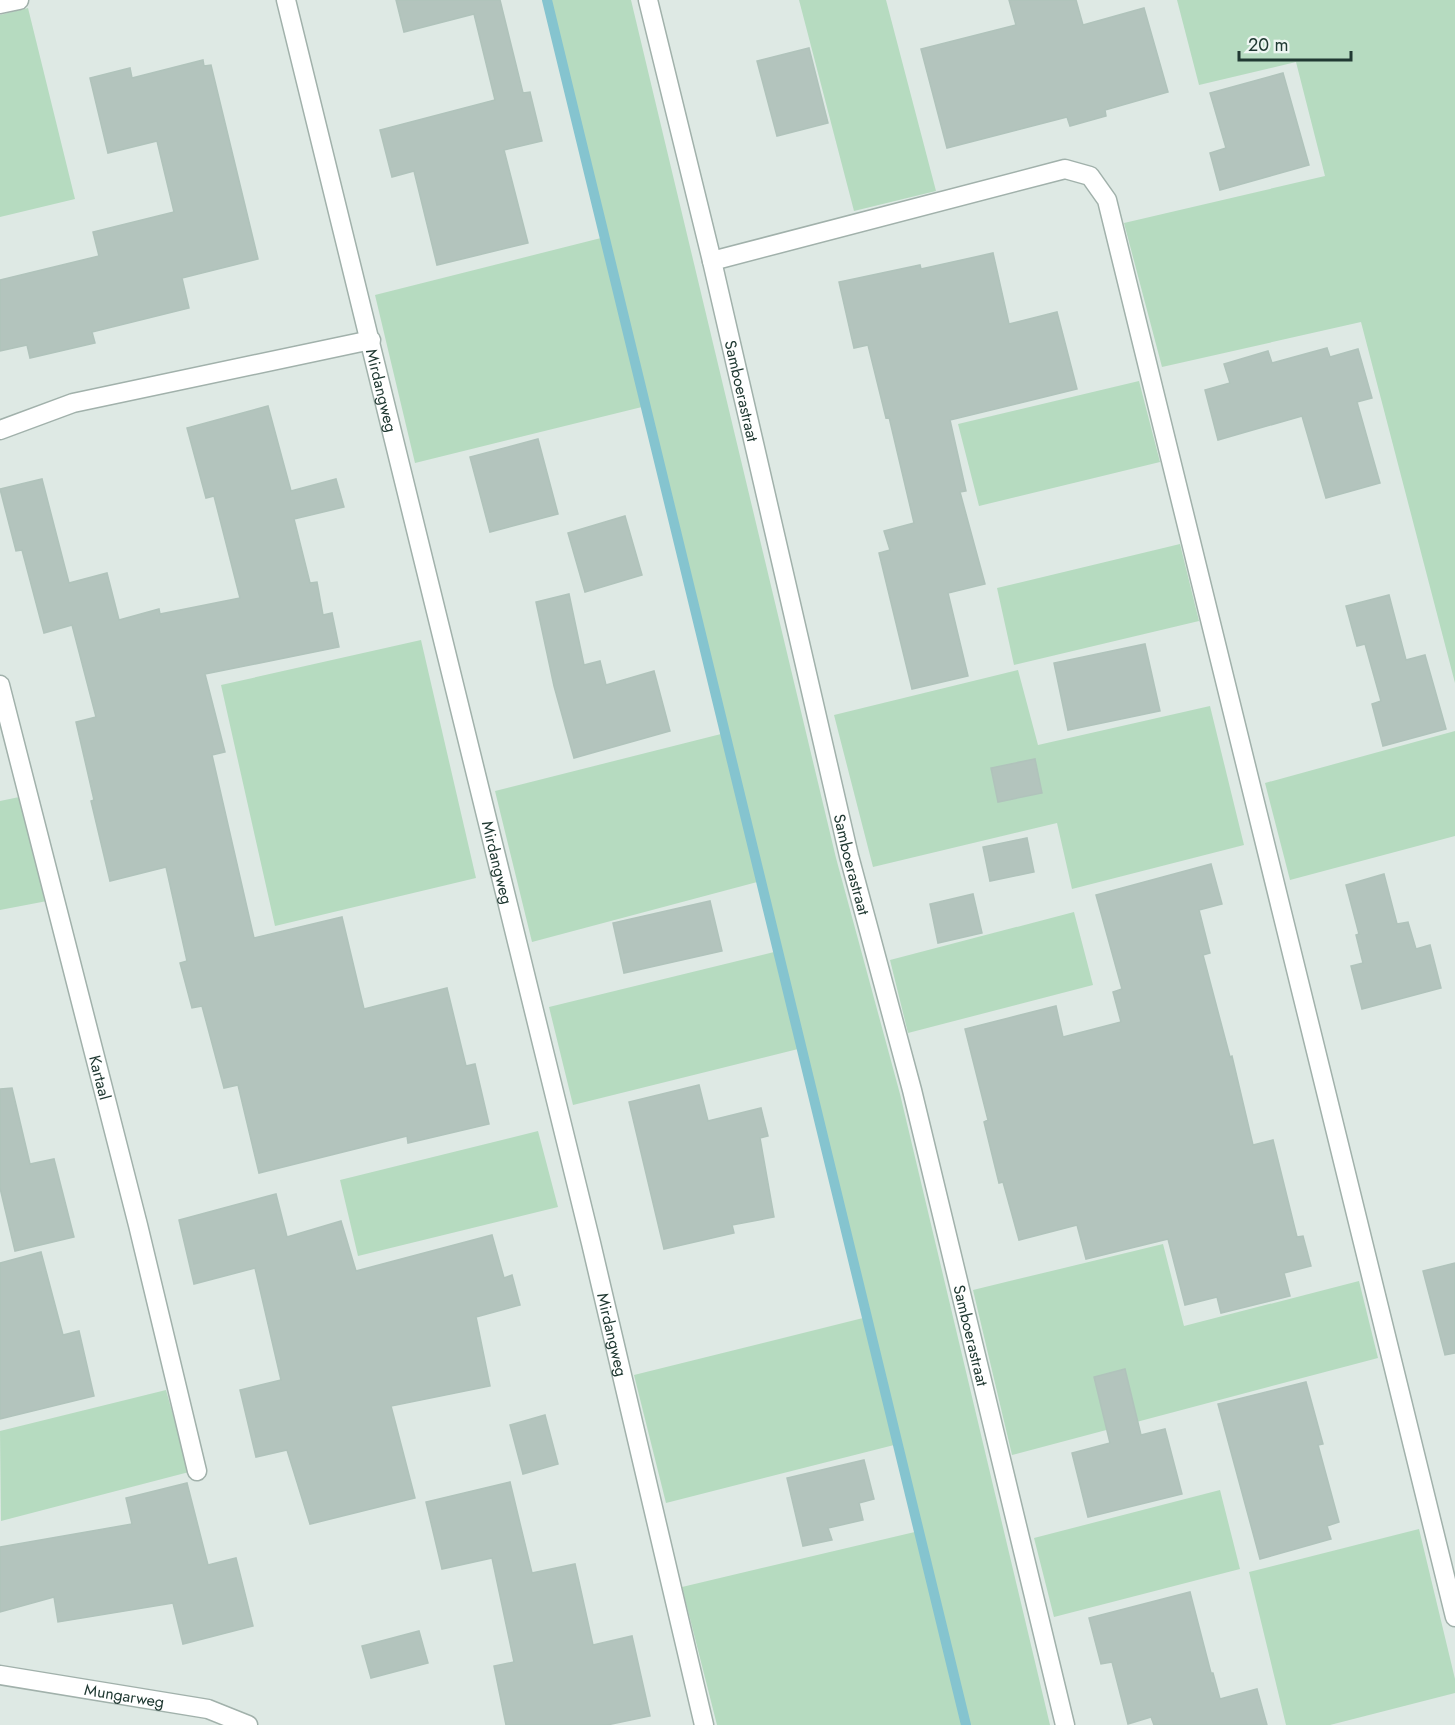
<svg xmlns="http://www.w3.org/2000/svg" width="1455" height="1725" font-family="Jost,sans-serif">
<style>
.green{fill:#b6dbc0}
.lines{fill:none;stroke-linecap:round;stroke-linejoin:round}
.stream{stroke:#85c4cf;stroke-width:10}
.building{fill:#b3c4bd;stroke:#b0c3bb;stroke-width:1.5}
.minor-casing{stroke:#a1b1ab;stroke-width:21}
.minor{stroke:#fff;stroke-width:18}
.labels{text-anchor:middle;stroke-width:6;stroke-linejoin:round;paint-order:stroke}
.street-label{font-size:16px;fill:#203932;stroke:#eef6f2}
</style>
<rect width="100%" height="100%" fill="#dee9e4"/>
<path class="green" d="M 547,0 L 631,0 L 836,858 L 900,1094 L 1050,1725 L 717,1725 L 682,1587 L 919,1531 L 898,1444 L 666,1503 L 634,1375 L 867,1317 L 802,1048 L 573,1105 L 549,1007 L 778,951 L 761,881 L 532,942 L 495,791 L 725,733 L 646,406 L 415,463 L 375,295 L 605,237 Z
M 799,0 L 886,0 L 936,191 L 854,211 Z
M 1177,0 L 1455,0 L 1455,683 L 1361,322 L 1162,367 L 1124,223 L 1325,176 L 1296,62 L 1199,85 Z
M 28,8 L 75,199 L 0,217 L 0,15 Z
M 1139,381 L 1160,462 L 979,506 L 958,424 Z
M 1180,544 L 1199,621 L 1014,665 L 997,588 Z
M 421,640 L 476,878 L 275,926 L 221,685 Z
M 1018,670 L 1038,745 L 1210,706 L 1244,845 L 1072,889 L 1057,823 L 873,867 L 834,715 Z
M 1455,731 L 1455,836 L 1290,880 L 1265,783 Z
M 24,796 L 47,901 L 0,910 L 0,801 Z
M 1074,912 L 1093,985 L 908,1033 L 890,960 Z
M 538,1131 L 558,1207 L 358,1256 L 340,1180 Z
M 1163,1244 L 1184,1326 L 1359,1281 L 1378,1358 L 1012,1455 L 973,1290 Z
M 166,1390 L 189,1472 L 1,1521 L 0,1431 Z
M 1220,1490 L 1240,1569 L 1054,1617 L 1034,1538 Z
M 1419,1529 L 1455,1679 L 1455,1693 L 1330,1725 L 1286,1725 L 1249,1572 Z"/>
<g class="lines">
<path class="stream" d="M 547,0 L 966,1725"/>
</g>
<path class="building" d="M 396,0 L 500,0 L 523,93 L 530,92 L 542,141 L 504,150 L 528,243 L 437,265 L 414,171 L 392,177 L 380,130 L 495,100 L 474,14 L 404,32 Z
M 1009,0 L 1076,0 L 1083,25 L 1144,8 L 1168,92 L 1105,110 L 1106,116 L 1070,126 L 1067,117 L 947,148 L 921,49 L 1016,25 Z
M 809,48 L 828,123 L 777,136 L 757,61 Z
M 203,60 L 204,66 L 211,65 L 258,259 L 182,278 L 189,308 L 92,332 L 95,343 L 30,358 L 27,345 L 0,351 L 0,280 L 99,256 L 93,232 L 174,212 L 157,141 L 108,153 L 90,78 L 130,68 L 132,78 Z
M 1283,73 L 1309,165 L 1220,190 L 1210,153 L 1226,148 L 1210,93 Z
M 993,253 L 1009,324 L 1057,312 L 1077,389 L 950,420 L 966,491 L 960,492 L 985,584 L 948,593 L 968,676 L 912,689 L 879,553 L 890,550 L 884,531 L 914,523 L 889,417 L 886,418 L 868,345 L 854,348 L 839,282 L 920,265 L 921,269 Z
M 1327,348 L 1330,357 L 1358,349 L 1372,398 L 1357,402 L 1380,483 L 1326,498 L 1302,416 L 1218,440 L 1205,390 L 1230,383 L 1224,364 L 1268,351 L 1272,363 Z
M 268,406 L 291,491 L 336,479 L 344,507 L 294,519 L 310,583 L 317,582 L 323,615 L 332,613 L 339,647 L 205,674 L 225,752 L 212,755 L 254,938 L 342,917 L 364,1009 L 447,988 L 466,1066 L 475,1064 L 489,1124 L 408,1143 L 407,1136 L 259,1173 L 238,1085 L 224,1088 L 202,1006 L 192,1008 L 180,963 L 187,961 L 166,867 L 110,881 L 91,801 L 94,800 L 76,722 L 96,717 L 72,625 L 44,633 L 22,550 L 16,551 L 0,489 L 42,479 L 69,583 L 107,573 L 119,620 L 159,609 L 160,614 L 240,598 L 214,496 L 206,498 L 187,428 Z
M 538,439 L 558,514 L 490,532 L 470,457 Z
M 625,516 L 642,575 L 585,592 L 568,533 Z
M 569,594 L 584,665 L 600,661 L 606,685 L 654,671 L 670,731 L 574,758 L 554,686 L 536,602 Z
M 1389,595 L 1406,660 L 1425,655 L 1446,729 L 1383,746 L 1372,704 L 1381,701 L 1365,644 L 1357,646 L 1346,606 Z
M 1145,644 L 1160,711 L 1068,730 L 1054,663 Z
M 1035,759 L 1042,793 L 998,802 L 991,768 Z
M 1027,838 L 1034,872 L 990,881 L 983,847 Z
M 1211,864 L 1222,904 L 1199,910 L 1210,953 L 1203,955 L 1230,1057 L 1232,1056 L 1253,1145 L 1273,1140 L 1297,1237 L 1303,1236 L 1311,1266 L 1284,1273 L 1290,1296 L 1221,1313 L 1217,1297 L 1185,1305 L 1168,1239 L 1086,1259 L 1077,1225 L 1019,1240 L 1003,1182 L 999,1183 L 984,1122 L 988,1120 L 965,1029 L 1056,1006 L 1063,1037 L 1121,1022 L 1113,992 L 1122,989 L 1096,895 Z
M 1384,874 L 1397,924 L 1408,922 L 1416,949 L 1430,945 L 1441,988 L 1362,1009 L 1351,966 L 1363,963 L 1356,935 L 1359,934 L 1346,885 Z
M 973,894 L 982,933 L 938,943 L 930,904 Z
M 710,901 L 722,951 L 624,973 L 613,923 Z
M 699,1085 L 708,1121 L 761,1108 L 768,1136 L 760,1138 L 774,1217 L 732,1225 L 734,1233 L 664,1249 L 629,1102 Z
M 12,1088 L 30,1164 L 54,1159 L 74,1237 L 15,1251 L 0,1188 L 0,1089 Z
M 276,1194 L 287,1237 L 341,1221 L 356,1271 L 492,1235 L 504,1278 L 512,1275 L 520,1305 L 476,1317 L 490,1386 L 391,1406 L 415,1498 L 310,1524 L 287,1450 L 256,1457 L 240,1390 L 281,1380 L 255,1268 L 194,1284 L 179,1220 Z
M 41,1252 L 63,1335 L 79,1331 L 94,1396 L 0,1419 L 0,1263 Z
M 1455,1263 L 1455,1353 L 1445,1355 L 1423,1271 Z
M 1125,1369 L 1141,1435 L 1165,1429 L 1182,1494 L 1088,1517 L 1072,1453 L 1110,1443 L 1094,1377 Z
M 1306,1382 L 1323,1444 L 1318,1445 L 1339,1522 L 1327,1526 L 1331,1539 L 1260,1559 L 1218,1404 Z
M 545,1415 L 558,1464 L 523,1474 L 510,1425 Z
M 864,1460 L 874,1499 L 859,1503 L 863,1520 L 828,1528 L 832,1540 L 803,1546 L 787,1478 Z
M 510,1482 L 532,1573 L 575,1564 L 593,1645 L 632,1636 L 650,1716 L 607,1725 L 506,1725 L 494,1666 L 514,1662 L 492,1558 L 442,1569 L 426,1502 Z
M 187,1483 L 208,1565 L 236,1558 L 253,1626 L 183,1644 L 173,1603 L 58,1622 L 54,1597 L 0,1612 L 0,1547 L 132,1524 L 126,1498 Z
M 1190,1592 L 1211,1673 L 1213,1673 L 1220,1699 L 1257,1689 L 1267,1725 L 1154,1725 L 1151,1717 L 1128,1724 L 1112,1662 L 1101,1664 L 1089,1618 Z
M 419,1631 L 428,1663 L 371,1678 L 362,1646 Z"/>
<g class="lines">
<defs>
<g id="minor">
<path id="s1" d="M 286,0 L 591,1243 L 704,1725"/>
<path id="s2" d="M 648,0 L 712,261 L 849,856 L 912,1090 L 1065,1725"/>
<path d="M 0,4 L 19,0"/>
<path d="M 712,261 L 1065,169 L 1090,176 L 1107,200 L 1455,1617"/>
<path d="M 0,430 L 73,403 L 371,340"/>
<path id="s3" d="M 0,685 L 138,1225 L 197,1471"/>
<path id="s4" d="M 0,1675 L 208,1709 L 248,1725"/>
</g>
</defs>
<use href="#minor" class="minor-casing"/>
<use href="#minor" class="minor"/>
</g>
<g class="labels">
<g class="street-label">
<text dy="6" stroke="none"><textPath href="#s1" startOffset="402">Mirdangweg</textPath></text>
<text dy="6" stroke="none"><textPath href="#s2" startOffset="402">Samboerastraat</textPath></text>
<text dy="6" stroke="none"><textPath href="#s1" startOffset="888">Mirdangweg</textPath></text>
<text dy="6" stroke="none"><textPath href="#s2" startOffset="888">Samboerastraat</textPath></text>
<text dy="6" stroke="none"><textPath href="#s3" startOffset="405">Kartaal</textPath></text>
<text dy="6" stroke="none"><textPath href="#s1" startOffset="1374">Mirdangweg</textPath></text>
<text dy="6" stroke="none"><textPath href="#s2" startOffset="1374">Samboerastraat</textPath></text>
<text dy="6" stroke="none"><textPath href="#s4" startOffset="126">Mungarweg</textPath></text>
</g>
</g>
<path d="M1239 51v9h112v-9" fill="none" stroke="#203932" stroke-width="3"/>
<text x="1248" y="51" font-size="18" fill="#203932" stroke="#eef6f2" stroke-width="4.5" paint-order="stroke">20 m</text>
</svg>
